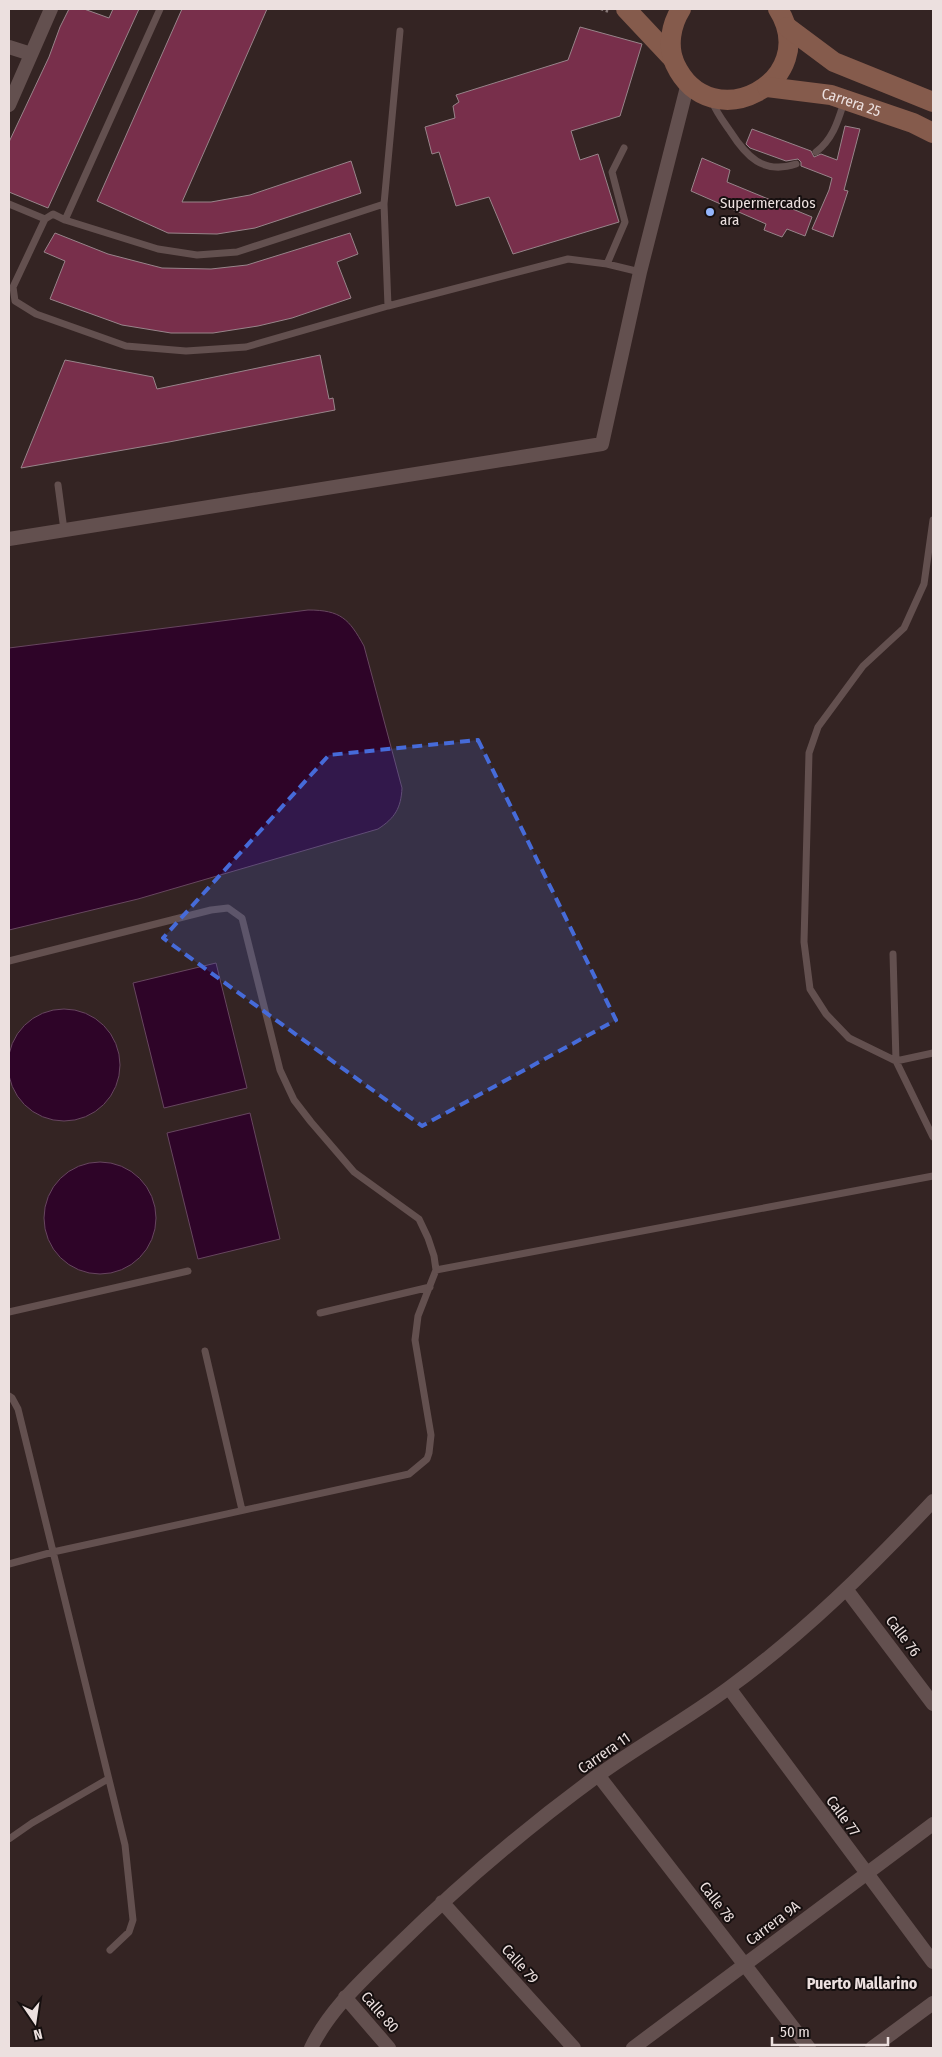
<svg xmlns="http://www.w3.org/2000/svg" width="942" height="2057" font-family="'Fira Sans Condensed',sans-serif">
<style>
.water{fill:#2e0428;stroke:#67465f}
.building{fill:#782f4b;stroke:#98848a}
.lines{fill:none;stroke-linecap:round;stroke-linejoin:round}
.path{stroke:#877978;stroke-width:2.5;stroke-dasharray:2.5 2.5;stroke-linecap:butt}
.service{stroke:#63504f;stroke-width:7}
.minor{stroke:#63504f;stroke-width:14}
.secondary{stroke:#855b4c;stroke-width:20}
.marked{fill:#466bd9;fill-opacity:0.2;stroke:#466bd9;stroke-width:4;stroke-dasharray:10 6;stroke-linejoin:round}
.poi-dot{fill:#95b6fd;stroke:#160f0f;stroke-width:2}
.labels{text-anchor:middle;stroke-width:4;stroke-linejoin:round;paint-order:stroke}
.street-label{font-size:15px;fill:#ece0df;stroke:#160f0f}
.poi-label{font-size:15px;fill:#ece0df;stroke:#160f0f;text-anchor:start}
.neighbourhood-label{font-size:16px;font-weight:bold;fill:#ece0df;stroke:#160f0f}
</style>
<rect width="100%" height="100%" fill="#342423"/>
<path class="water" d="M 308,610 C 341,610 349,619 364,646 L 402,788 C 401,808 395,818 378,829 L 138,899 L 9,930 L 9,648 Z
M 216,963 L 247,1088 L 164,1108 L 133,983 Z
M8 1065a56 56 0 1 1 112 0a56 56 0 1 1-112 0Z
M 250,1113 L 280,1239 L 198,1259 L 167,1133 Z
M44 1218a56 56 0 1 1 112 0a56 56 0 1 1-112 0Z"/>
<path class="building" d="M 69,9 L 84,9 L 109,18 L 113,9 L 139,9 L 48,208 L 9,192 L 9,142 L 49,57 L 60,27 Z
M 182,9 L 267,9 L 182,202 L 211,202 L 250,195 L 351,161 L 361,193 L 255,228 L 217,234 L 168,233 L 97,201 Z
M 580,27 L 642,44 L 620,116 L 571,131 L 580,160 L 598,154 L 619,222 L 513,254 L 489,197 L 456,206 L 439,152 L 432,154 L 425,127 L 455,118 L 453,106 L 459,102 L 456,95 L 568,60 Z
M 845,126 L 860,129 L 844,190 L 848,191 L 833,237 L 812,229 L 829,190 L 832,178 L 801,166 L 801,162 L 798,159 L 786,161 L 750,148 L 746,144 L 752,129 L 811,151 L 814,157 L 821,154 L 837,160 Z
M 702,158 L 730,170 L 727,182 L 812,217 L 805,236 L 787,229 L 782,237 L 764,230 L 766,224 L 691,191 Z
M 55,233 L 108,254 L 162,268 L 211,269 L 247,265 L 350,233 L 358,254 L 337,262 L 351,298 L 292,318 L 258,326 L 213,333 L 171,333 L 122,325 L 50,299 L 65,261 L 44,252 Z
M 320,355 L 329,399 L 333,398 L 335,410 L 169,442 L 21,468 L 65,360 L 153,377 L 157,389 Z"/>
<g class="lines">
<path class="path" d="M 601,9 L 609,12"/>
<path class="service" d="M 712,101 C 716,112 723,121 730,131 C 746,156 763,175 796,164
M 816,152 C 833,139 838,121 844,102
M 9,204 L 45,219
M 384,204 L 400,31
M 65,220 L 160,9
M 607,264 L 625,222 L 612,172 L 624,148
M 388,306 L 384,204 L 237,252 L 197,255 L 158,249 L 65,220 L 53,214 L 45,219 L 13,287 L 15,301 L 36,314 L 126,346 L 186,351 L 246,347 L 388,306 L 568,259 L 607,264 L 640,272
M 58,485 L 64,530
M 933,520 L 924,584 L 904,628 L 863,666 L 818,727 L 809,753 L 804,942 L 810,989 L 826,1014 L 849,1038 L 896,1061 L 933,1053
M 893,954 L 896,1061 L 933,1137
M 9,961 L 211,910 L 228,908 L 242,918 L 280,1070 L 294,1100 L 311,1122 L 354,1172 L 419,1219 L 428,1238 L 434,1256 L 436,1270 L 418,1316 L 415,1340 L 431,1435 L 429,1453 L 427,1459 L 409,1474 L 53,1552 L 9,1564
M 436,1270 L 933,1176
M 9,1312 L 188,1271
M 320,1313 L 430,1287
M 205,1351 L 242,1510
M 9,1396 L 12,1398 L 18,1409 L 125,1845 L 133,1920 L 129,1932 L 110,1950
M 9,1839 L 32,1823 L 108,1779"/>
<path class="minor" d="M 9,47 L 31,54
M 9,105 L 51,9
M 9,539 L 602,444 L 640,272 L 688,83
M 846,1589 L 933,1704
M 729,1688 L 933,1962
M 598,1775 L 809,2048
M 442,1902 L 574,2048
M 345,1997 L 389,2048
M 311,2048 C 330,2008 365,1978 397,1946 C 459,1885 526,1828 597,1776 C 640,1745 687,1719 730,1687 C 804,1633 870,1568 933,1501
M 633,2048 L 933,1824
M 872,2048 L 933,2003"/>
<g class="secondary">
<path d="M 626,9 L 673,59"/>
<path d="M 681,9 C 671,25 667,46 675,64 C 711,141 823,80 778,9"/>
<path d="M 787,27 L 834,62 L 933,102"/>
<path id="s1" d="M 767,87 L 831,95 L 913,123 L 933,133"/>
</g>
</g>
<path class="marked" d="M 478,740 L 616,1020 L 422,1126 L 163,938 L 329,755 Z"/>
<circle class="poi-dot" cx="710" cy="212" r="5"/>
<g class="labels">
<g class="street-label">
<text dy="5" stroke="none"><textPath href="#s1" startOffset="86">Carrera 25</textPath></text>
<text transform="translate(903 1636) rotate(53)" y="5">Calle 76</text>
<text transform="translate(604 1753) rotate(-35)" y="5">Carrera 11</text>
<text transform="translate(843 1816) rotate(54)" y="5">Calle 77</text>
<text transform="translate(717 1902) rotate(52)" y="5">Calle 78</text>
<text transform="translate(773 1923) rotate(-37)" y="5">Carrera 9A</text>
<text transform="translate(520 1964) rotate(48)" y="5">Calle 79</text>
<text transform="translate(380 2012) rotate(49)" y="5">Calle 80</text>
</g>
<g class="poi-label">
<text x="720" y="208">Supermercados<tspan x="720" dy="17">ara</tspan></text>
</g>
<g class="neighbourhood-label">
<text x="862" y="1989">Puerto Mallarino</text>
</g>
</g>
<rect width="942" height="2057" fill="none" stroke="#ece0df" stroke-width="20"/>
<g transform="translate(35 2022) rotate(167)" stroke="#160f0f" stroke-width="4" paint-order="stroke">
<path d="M0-4L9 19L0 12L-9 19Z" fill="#ece0df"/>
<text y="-8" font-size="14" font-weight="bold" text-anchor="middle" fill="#ece0df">N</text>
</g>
<path d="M772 2037v8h116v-8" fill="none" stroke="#ece0df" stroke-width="2.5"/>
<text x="780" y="2037" font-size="15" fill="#ece0df" stroke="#160f0f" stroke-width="4" paint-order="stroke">50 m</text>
</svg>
